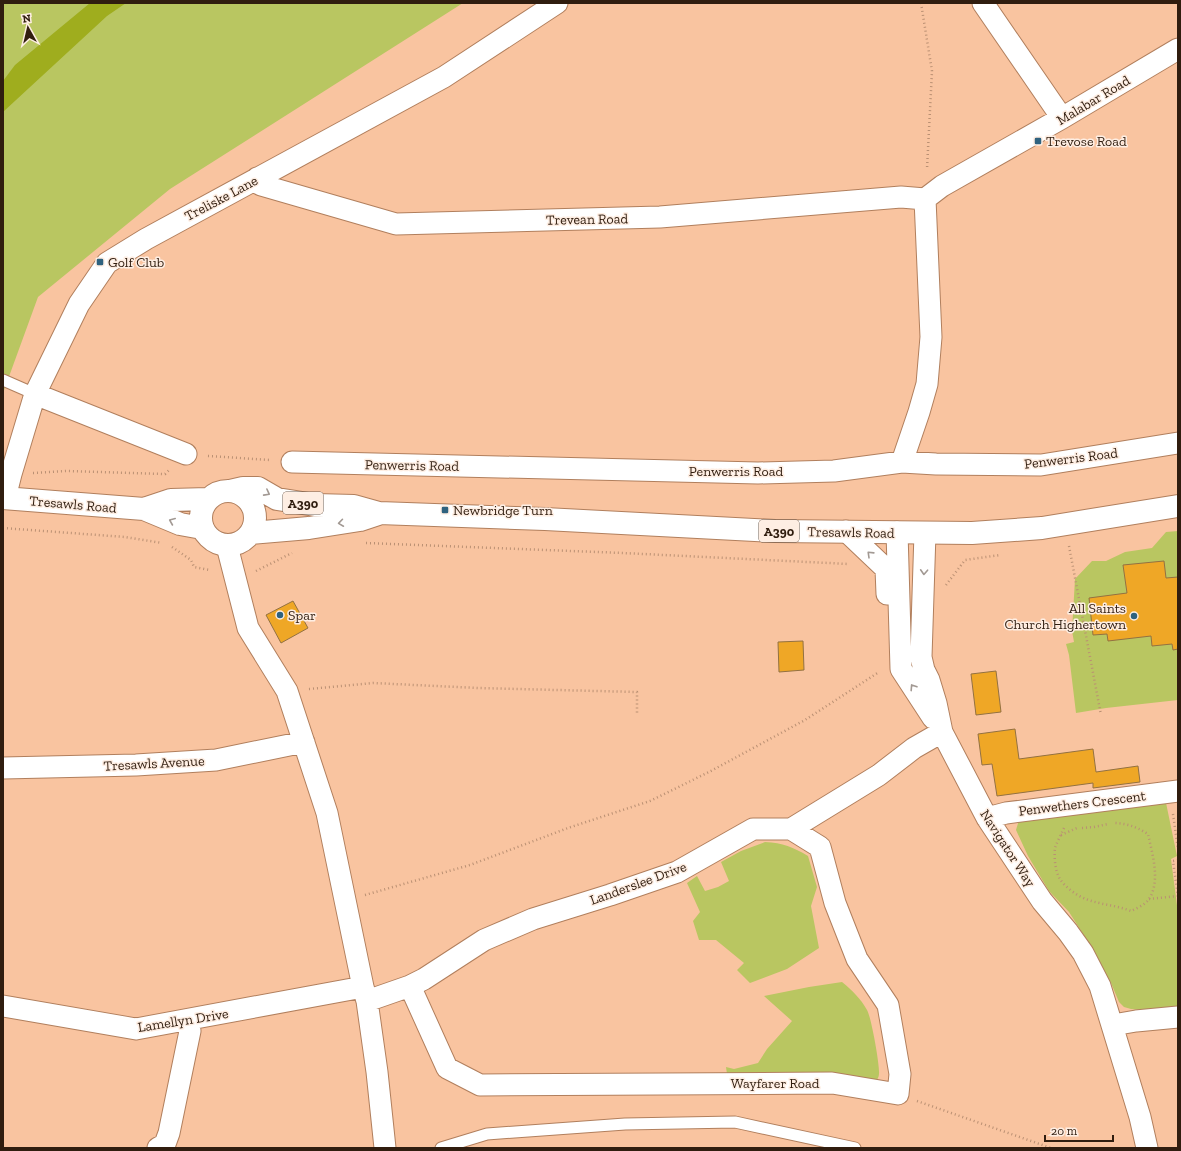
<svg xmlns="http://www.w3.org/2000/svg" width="1181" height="1151" font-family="'Zilla Slab',serif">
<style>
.green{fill:#b9c661}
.forest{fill:#9fad1e}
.building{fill:#efa726;stroke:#937141}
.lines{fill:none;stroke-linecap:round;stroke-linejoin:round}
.service-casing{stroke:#b17f5d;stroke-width:13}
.minor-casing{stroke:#b17f5d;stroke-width:23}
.trunk-casing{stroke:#b17f5d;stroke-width:24}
.path{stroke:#ba9073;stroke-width:2.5;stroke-dasharray:1 3;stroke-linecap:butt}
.service{stroke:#fff;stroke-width:11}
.minor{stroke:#fff;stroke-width:21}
.trunk{stroke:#fff;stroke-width:22}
.oneway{stroke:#a29993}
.poi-dot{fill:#2f627f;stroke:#feeee3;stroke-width:1.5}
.labels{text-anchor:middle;stroke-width:3;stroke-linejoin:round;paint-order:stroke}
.shield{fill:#feeee3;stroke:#6e5c4f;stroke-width:1}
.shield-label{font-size:13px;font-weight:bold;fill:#301d0f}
.street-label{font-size:14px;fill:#301d0f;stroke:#feeee3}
.poi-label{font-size:14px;fill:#301d0f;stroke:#feeee3;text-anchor:start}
</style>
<rect width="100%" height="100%" fill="#f9c4a0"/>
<path class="green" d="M 3,3 L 463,3 L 170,189 L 38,297 L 3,393 Z
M 1178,531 L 1178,700 L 1106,708 L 1076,713 L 1069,655 L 1066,644 L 1074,642 L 1072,631 L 1075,579 L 1092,561 L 1106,561 L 1125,552 L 1152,548 L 1166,532 Z
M 1165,798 L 1177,856 L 1171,859 L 1178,913 L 1178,1010 L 1156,1011 L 1131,1009 L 1124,1007 L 1119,1002 L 1111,983 L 1085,937 L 1069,912 L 1049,891 L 1028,856 L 1016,830 L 1019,820 Z
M 765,842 C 783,843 793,847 808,856 L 817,887 L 811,906 L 819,948 L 787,969 L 750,983 L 737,970 L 744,963 L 716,940 L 699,940 L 693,921 L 700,912 L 687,883 L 697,876 L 705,891 L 718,887 L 729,881 L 721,862 L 741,851 Z
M 842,982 C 852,990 861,999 867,1010 C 871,1016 880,1066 879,1074 C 879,1077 877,1080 875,1082 L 727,1074 L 726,1067 L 734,1069 L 758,1063 L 767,1049 L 792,1021 L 764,996 L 809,987 Z"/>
<path class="forest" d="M 90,3 L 126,3 L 107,16 L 3,112 L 3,81 L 15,65 Z"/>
<path class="building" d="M 1164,561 L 1166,578 L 1178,577 L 1178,649 L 1173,650 L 1172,644 L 1152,646 L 1151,636 L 1108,641 L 1107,634 L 1093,635 L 1089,598 L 1127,593 L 1123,565 Z
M 293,601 L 308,628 L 281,643 L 266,615 Z
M 803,641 L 804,670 L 779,672 L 778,642 Z
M 996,671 L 1001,712 L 976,715 L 971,674 Z
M 1015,729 L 1019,759 L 1093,749 L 1096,772 L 1138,766 L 1140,782 L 1093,788 L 1093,783 L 997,796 L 992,764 L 982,765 L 978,734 Z"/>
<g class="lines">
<defs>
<path id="service" d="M 3,380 L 35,394
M 441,1148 L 487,1134 L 625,1124 L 735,1122 L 855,1148"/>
<path id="minor" d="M 983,3 L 1062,118
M 257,178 L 261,185 L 396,224 L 660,217 L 901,197 L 925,199
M 925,199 L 942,186 L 1062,118 L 1178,49
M 35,394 L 186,454
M 292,462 L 758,473 L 834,471 L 902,462 L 936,464 L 1041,465 L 1178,443
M 902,462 L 919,412 L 927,384 L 931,337 L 925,199
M 5,498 L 11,474 L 35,394 L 79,304 L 107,263 L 146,239 L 444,77 L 557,3
M 846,531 L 886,569 L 887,594
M 897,532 L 901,669 L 933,718
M 925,533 L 921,657 L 924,670 L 929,680 L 936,703 L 942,732 L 987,818 L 1042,901 L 1068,932 L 1083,953 L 1100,986 L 1140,1117 L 1147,1148
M 227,546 L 248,628 L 287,691 L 327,813 L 363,987 L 367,1001 L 377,1072 L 385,1148
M 3,768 L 136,765 L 216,760 L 304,742
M 987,818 L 1006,813 L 1178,791
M 410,986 L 447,1068 L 480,1085 L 832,1083 L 898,1094 L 900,1074 L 888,1005 L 857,959 L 835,903 L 820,847 L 791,829
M 367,1001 L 410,986 L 424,979 L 484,940 L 533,919 L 610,895 L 677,872 L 753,829 L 791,829 L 879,775 L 914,748 L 942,732
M 3,1006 L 136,1029 L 363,987
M 1113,1025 L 1136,1021 L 1178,1017
M 158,1148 L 165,1144 L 169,1133 L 190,1031 L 188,1020"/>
<path id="trunk" d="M201 518a27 27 0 1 1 54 0a27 27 0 1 1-54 0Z
M 230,491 L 243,488 L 258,488 L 277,499 L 315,505 L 354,506 L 379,513 L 545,519 L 775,531 L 972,533 L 1042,528 L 1178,506
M 3,498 L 144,509 L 180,524 L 202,528
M 144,509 L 171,500 L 208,499
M 252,533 L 309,528 L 360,520 L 378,514"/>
</defs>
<use href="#service" class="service-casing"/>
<use href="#minor" class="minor-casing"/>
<use href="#trunk" class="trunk-casing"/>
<path class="path" d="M 921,3 L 932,71 L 927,169
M 208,456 L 270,460
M 33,473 L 66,471 L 165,474 L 169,470
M 3,528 L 125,537 L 162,543
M 366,543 L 623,553 L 849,564
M 1069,546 L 1101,715
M 172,547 L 191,560 L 194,567 L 210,570
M 256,571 L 292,553
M 946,585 L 965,560 L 1000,555
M 309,689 L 373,683 L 478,688 L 637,692 L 637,713
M 1173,814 L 1178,849
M 1064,828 C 1061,835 1057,842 1055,848 C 1054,857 1055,871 1060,879 C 1065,887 1077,896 1086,899 C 1101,905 1116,905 1131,911 C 1137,908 1145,905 1149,899 C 1161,881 1152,853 1148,834 C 1137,827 1126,823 1113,823
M 1082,828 L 1094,827 L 1108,824
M 1061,835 L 1077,828
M 1178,860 L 1173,861 L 1178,897
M 365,895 L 470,865 L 568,828 L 650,801 L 709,772 L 805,720 L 879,672
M 1149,899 L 1178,896
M 917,1101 L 1051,1148"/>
<use href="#service" class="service"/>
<use href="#minor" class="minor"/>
<use href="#trunk" class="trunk"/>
</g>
<defs><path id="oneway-chevron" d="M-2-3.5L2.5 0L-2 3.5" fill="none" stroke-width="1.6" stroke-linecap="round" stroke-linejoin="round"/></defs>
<g class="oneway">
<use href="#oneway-chevron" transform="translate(267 493) rotate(28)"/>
<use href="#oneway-chevron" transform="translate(172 521) rotate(-157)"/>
<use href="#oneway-chevron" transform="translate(341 523) rotate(172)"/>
<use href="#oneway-chevron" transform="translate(870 554) rotate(-136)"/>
<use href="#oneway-chevron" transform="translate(924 572) rotate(93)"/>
<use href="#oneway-chevron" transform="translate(913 687) rotate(-123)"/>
</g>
<g class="poi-dot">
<rect x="1034" y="137" width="8" height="8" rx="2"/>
<rect x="96" y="258" width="8" height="8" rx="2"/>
<rect x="441" y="506" width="8" height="8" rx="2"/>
<circle cx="280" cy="615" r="4"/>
<circle cx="1134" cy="616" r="4"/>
</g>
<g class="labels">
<g class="shield">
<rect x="283" y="492" width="40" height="22" rx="3"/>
<rect x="759" y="520" width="40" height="22" rx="3"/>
</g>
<g class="shield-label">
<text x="303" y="508">A390</text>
<text x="779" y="536">A390</text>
</g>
<g class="street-label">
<text transform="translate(1093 100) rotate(-31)" y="5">Malabar Road</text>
<text transform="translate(221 198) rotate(-28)" y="5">Treliske Lane</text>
<text transform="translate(587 219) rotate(-1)" y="5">Trevean Road</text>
<text transform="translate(1071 458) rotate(-7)" y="5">Penwerris Road</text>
<text transform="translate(412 465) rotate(1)" y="5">Penwerris Road</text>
<text x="736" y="476">Penwerris Road</text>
<text transform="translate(73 504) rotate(5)" y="5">Tresawls Road</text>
<text transform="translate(851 532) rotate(1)" y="5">Tresawls Road</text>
<text transform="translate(154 763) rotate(-3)" y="5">Tresawls Avenue</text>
<text transform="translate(1082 803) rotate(-7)" y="5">Penwethers Crescent</text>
<text transform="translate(1008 848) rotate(57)" y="5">Navigator Way</text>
<text transform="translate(638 883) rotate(-20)" y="5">Landerslee Drive</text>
<text transform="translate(183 1020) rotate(-9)" y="5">Lamellyn Drive</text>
<text x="775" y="1088">Wayfarer Road</text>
</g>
<g class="poi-label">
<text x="1046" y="146">Trevose Road</text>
<text x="108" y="267">Golf Club</text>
<text x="453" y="515">Newbridge Turn</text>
<text x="1126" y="613" text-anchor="end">All Saints<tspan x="1126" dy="16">Church Highertown</tspan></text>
<text x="288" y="620">Spar</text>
</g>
</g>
<rect width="1181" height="1151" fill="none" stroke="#301d0f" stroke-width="8"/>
<g transform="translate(28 28) rotate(352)" stroke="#feeee3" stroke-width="3" paint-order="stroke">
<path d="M0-3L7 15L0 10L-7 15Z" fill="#301d0f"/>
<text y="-6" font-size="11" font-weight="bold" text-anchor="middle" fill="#301d0f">N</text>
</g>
<path d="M1045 1135v6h68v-6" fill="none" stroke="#301d0f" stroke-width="2"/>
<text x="1051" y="1135" font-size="12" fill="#301d0f" stroke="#feeee3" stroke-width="3" paint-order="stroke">20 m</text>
</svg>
